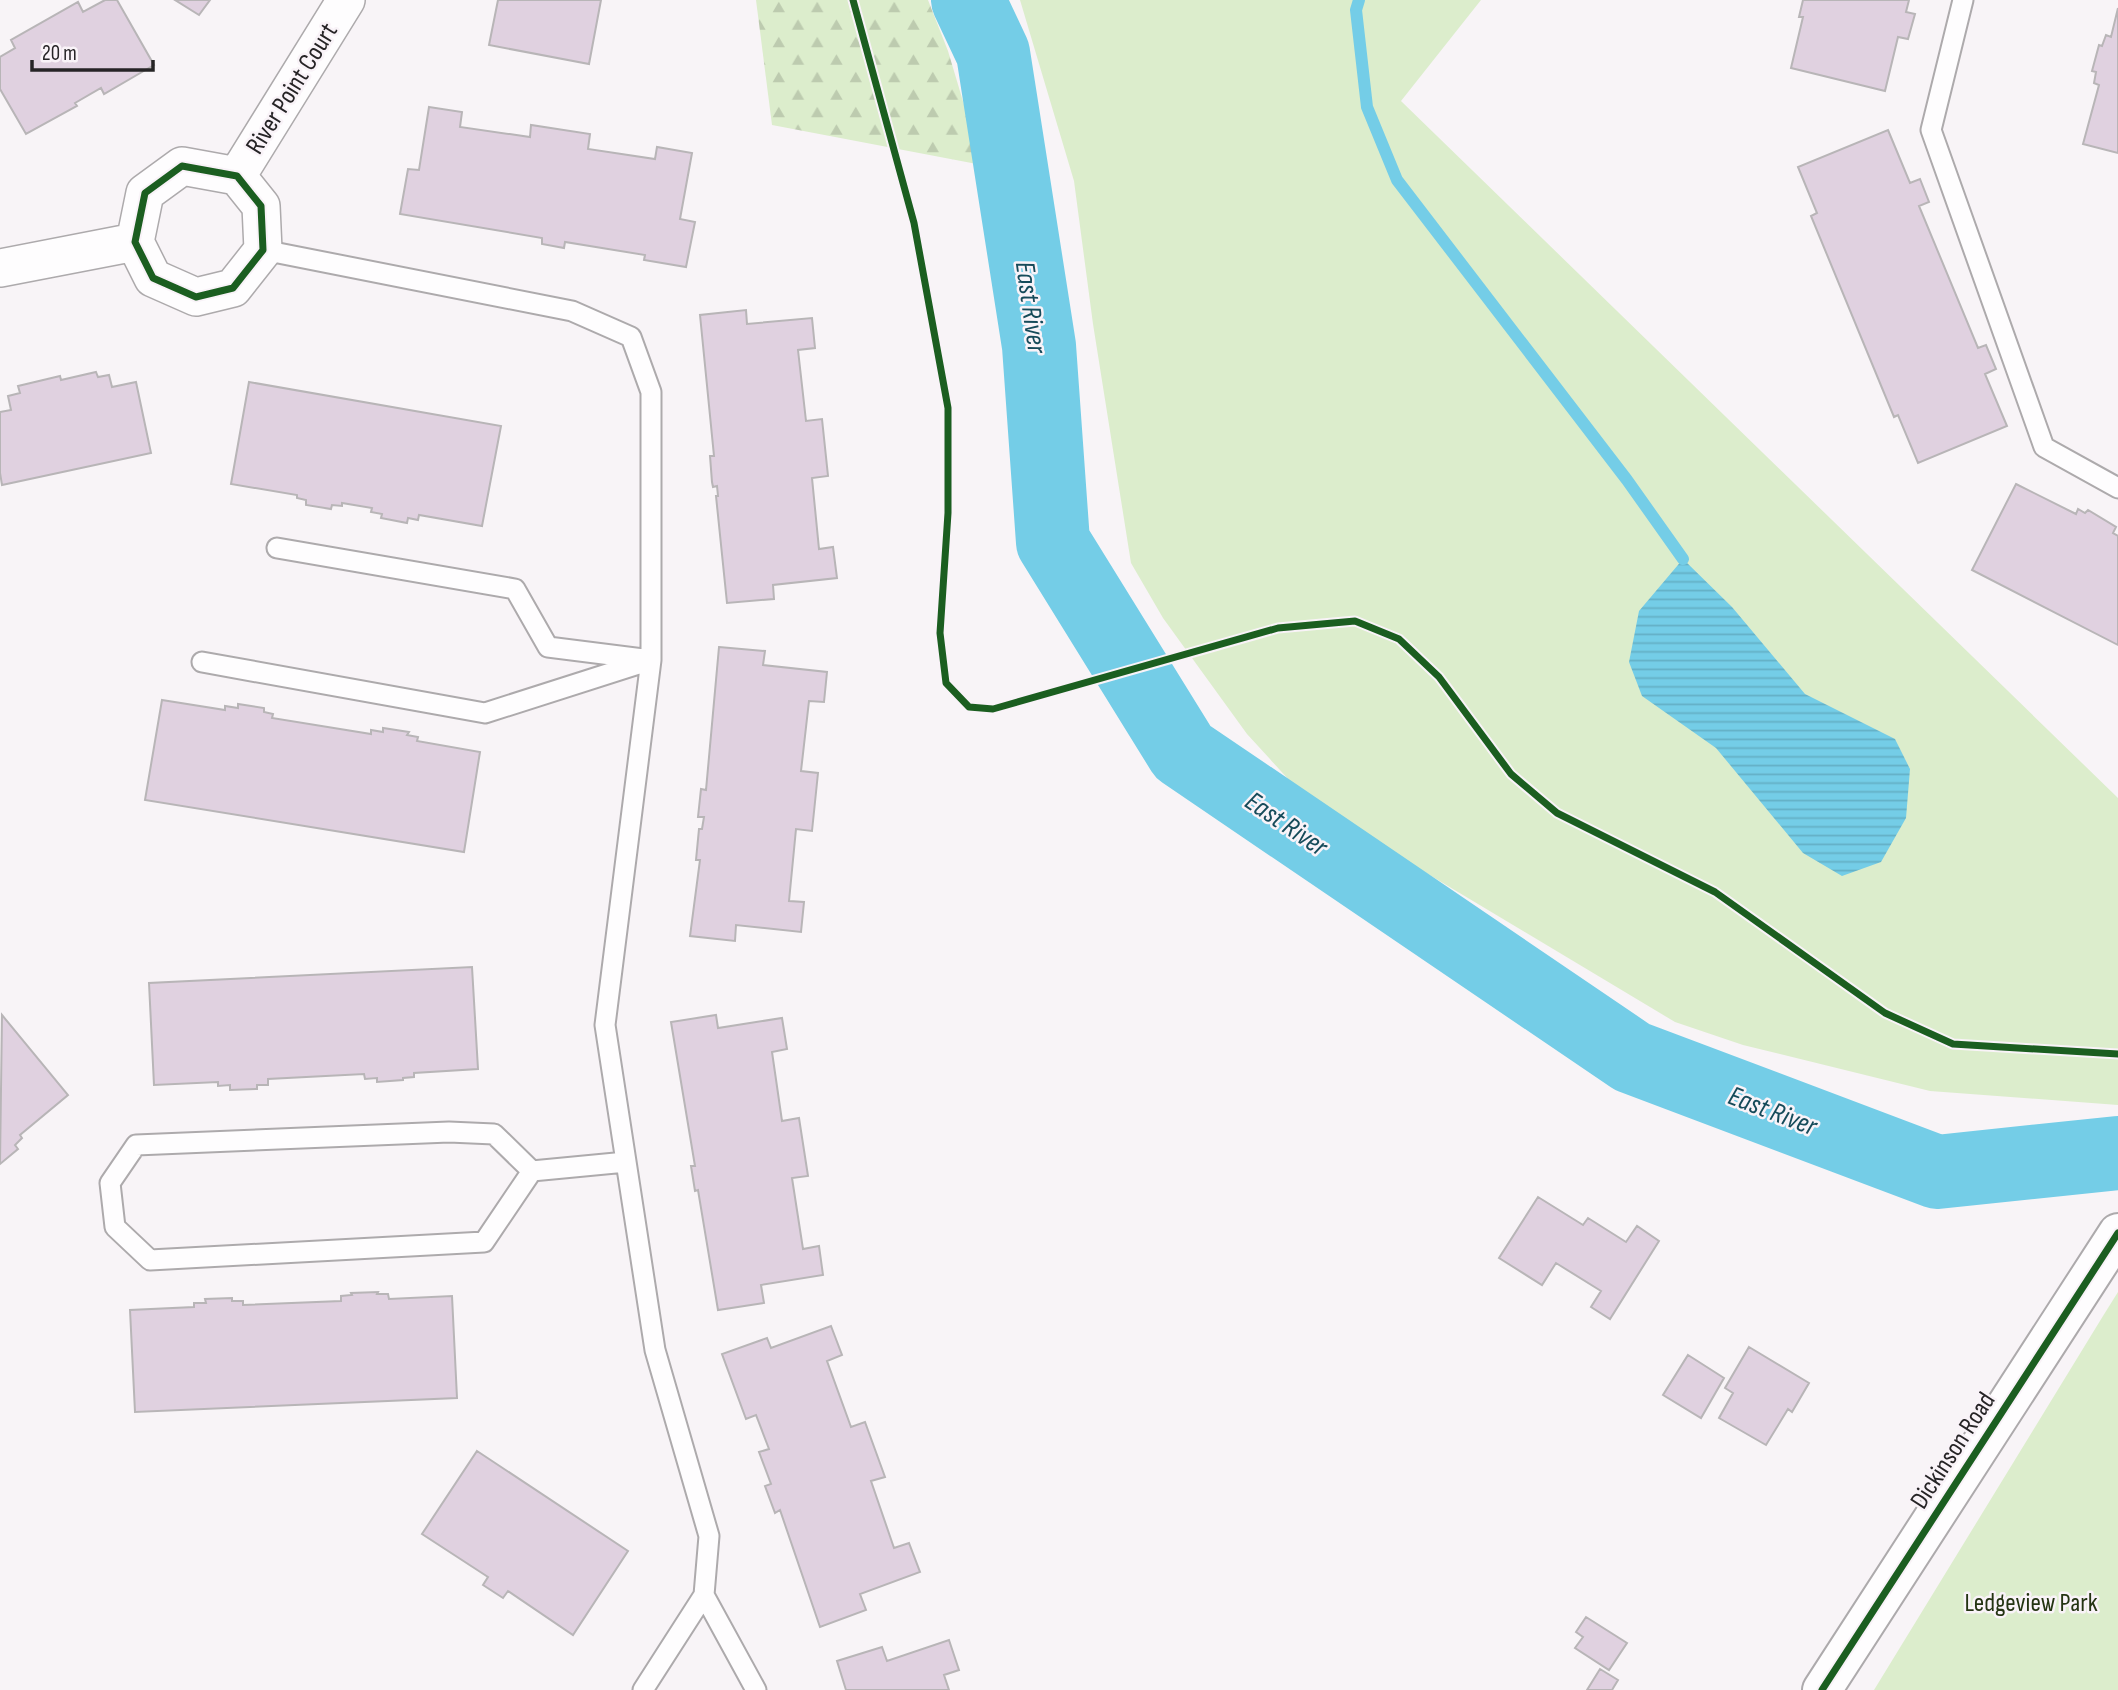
<svg xmlns="http://www.w3.org/2000/svg" width="2118" height="1690" font-family="'Sofia Sans Condensed',sans-serif">
<style>
.forest{fill:url(#forest-firs)}
.green{fill:#dcedcc}
.water{fill:url(#water-rules)}
.lines{fill:none;stroke-linecap:round;stroke-linejoin:round}
.stream{stroke:#74cde7;stroke-width:12}
.river{stroke:#74cde7;stroke-width:74}
.building{fill:#e0d1e0;stroke:#b8b5b7;stroke-width:2}
.lane-casing{stroke:#adaaac;stroke-width:23}
.street-casing{stroke:#adaaac;stroke-width:40}
.secondary-casing{stroke:#adaaac;stroke-width:42}
.lane{stroke:#fefdfe;stroke-width:19}
.street{stroke:#fefdfe;stroke-width:37}
.secondary{stroke:#fefdfe;stroke-width:38}
.cycleway-casing{stroke:#f9f3f8;stroke-width:11}
.cycleway{stroke:#1b5e20;stroke-width:7}
.labels{text-anchor:middle;stroke-width:5;stroke-linejoin:round;paint-order:stroke}
.street-label{font-size:26px;fill:#262426;stroke:#f9f3f8}
.park-label{font-size:26px;fill:#243412;stroke:#f9f3f8}
.water-label{font-size:28px;font-style:italic;fill:#164b5a;stroke:#f9f3f8}
</style>
<defs>
<pattern id="forest-firs" width="22" height="20" patternUnits="userSpaceOnUse" patternTransform="scale(1.75)"><rect width="22" height="20" fill="#dcedcc"/><path d="M5 1l3.5 6h-7zM16 11l3.5 6h-7z" fill="#bdcbaf"/></pattern>
<pattern id="water-rules" width="6" height="5" patternUnits="userSpaceOnUse" patternTransform="scale(1.75)"><rect width="6" height="5" fill="#74cde7"/><path d="M0 2.5h6" fill="none" stroke="#64b0c6"/></pattern>
</defs>
<rect width="100%" height="100%" fill="#f8f4f7"/>
<path class="forest" d="M 756,0 L 928,0 L 948,51 L 982,165 L 772,125 Z"/>
<path class="green" d="M 1020,0 L 1481,0 L 1401,101 L 2118,798 L 2118,1105 L 1930,1091 L 1743,1045 L 1675,1022 L 1311,804 L 1247,734 L 1163,618 L 1131,563 L 1093,324 L 1074,181 Z
M 2118,1292 L 2118,1690 L 1874,1690 L 2103,1316 Z"/>
<path class="water" d="M 1683,559 L 1732,607 L 1805,694 L 1895,739 L 1910,769 L 1906,818 L 1881,862 L 1842,876 L 1803,853 L 1716,748 L 1642,696 L 1629,662 L 1639,611 Z"/>
<g class="lines">
<path class="stream" d="M 1359,0 L 1356,10 L 1367,107 L 1397,180 L 1627,480 L 1683,559"/>
<path class="river" d="M 968,0 L 993,53 L 1039,346 L 1053,542 L 1183,752 L 1632,1057 L 1937,1172 L 2118,1153"/>
</g>
<path class="building" d="M 105,0 L 117,0 L 154,65 L 104,94 L 101,88 L 75,103 L 77,106 L 26,134 L 0,89 L 0,57 L 15,48 L 11,40 L 78,2 L 83,12 Z
M 175,0 L 210,0 L 199,15 Z
M 498,0 L 601,0 L 589,64 L 489,45 Z
M 1803,0 L 1909,0 L 1906,12 L 1915,14 L 1908,39 L 1898,37 L 1885,91 L 1791,68 L 1803,17 L 1799,17 Z
M 2118,8 L 2118,153 L 2083,144 L 2099,85 L 2094,83 L 2096,72 L 2092,71 L 2099,45 L 2102,46 L 2106,35 L 2111,37 Z
M 429,107 L 462,112 L 460,127 L 530,137 L 531,125 L 590,134 L 588,149 L 655,159 L 657,147 L 692,153 L 680,219 L 695,222 L 686,267 L 644,260 L 645,255 L 565,242 L 564,248 L 542,244 L 542,238 L 400,214 L 408,169 L 419,170 Z
M 1888,130 L 1910,183 L 1920,179 L 1929,202 L 1919,206 L 1978,348 L 1986,345 L 1996,369 L 1985,374 L 2007,426 L 1918,463 L 1898,415 L 1894,417 L 1811,216 L 1817,213 L 1798,167 Z
M 746,310 L 747,324 L 812,318 L 815,348 L 798,350 L 806,421 L 822,419 L 828,476 L 812,478 L 819,549 L 833,547 L 837,578 L 773,585 L 774,599 L 727,603 L 716,496 L 718,496 L 717,486 L 713,487 L 712,482 L 710,456 L 714,456 L 700,315 Z
M 96,372 L 98,377 L 109,375 L 112,387 L 136,382 L 151,453 L 2,485 L 0,473 L 0,412 L 11,410 L 8,396 L 20,393 L 18,386 L 60,376 L 61,380 Z
M 249,382 L 501,426 L 482,526 L 419,515 L 418,520 L 408,518 L 407,523 L 381,518 L 382,514 L 371,512 L 372,508 L 342,503 L 342,506 L 332,505 L 331,509 L 306,505 L 306,500 L 297,498 L 297,495 L 231,484 Z
M 2016,484 L 2076,514 L 2078,509 L 2085,513 L 2088,510 L 2116,527 L 2113,533 L 2118,536 L 2118,645 L 1972,570 Z
M 719,647 L 765,651 L 763,665 L 827,672 L 824,702 L 809,701 L 801,771 L 818,773 L 812,831 L 796,829 L 789,901 L 804,902 L 801,932 L 736,925 L 735,941 L 690,936 L 700,860 L 696,860 L 699,829 L 702,829 L 704,817 L 698,817 L 701,789 L 706,790 Z
M 162,700 L 225,710 L 225,706 L 238,708 L 238,704 L 264,708 L 264,712 L 273,714 L 272,718 L 371,734 L 371,730 L 383,732 L 383,728 L 409,732 L 407,735 L 418,737 L 417,741 L 480,752 L 464,852 L 145,800 Z
M 472,967 L 478,1069 L 414,1073 L 414,1077 L 403,1078 L 403,1080 L 377,1082 L 377,1078 L 365,1079 L 364,1074 L 268,1079 L 268,1085 L 257,1085 L 257,1089 L 230,1090 L 230,1085 L 218,1086 L 218,1082 L 154,1085 L 149,983 Z
M 2,1015 L 68,1095 L 20,1135 L 22,1138 L 15,1145 L 18,1149 L 0,1164 Z
M 716,1015 L 718,1028 L 782,1018 L 787,1049 L 772,1052 L 782,1121 L 799,1118 L 808,1176 L 792,1178 L 803,1249 L 819,1246 L 823,1275 L 761,1285 L 764,1303 L 718,1310 L 698,1190 L 695,1191 L 691,1166 L 695,1166 L 671,1022 Z
M 1538,1197 L 1583,1225 L 1588,1218 L 1626,1242 L 1637,1226 L 1659,1241 L 1610,1319 L 1591,1307 L 1601,1291 L 1556,1263 L 1542,1285 L 1499,1258 Z
M 378,1292 L 377,1294 L 388,1294 L 389,1299 L 452,1296 L 457,1398 L 135,1412 L 130,1310 L 194,1307 L 194,1303 L 206,1303 L 205,1299 L 232,1298 L 232,1301 L 243,1301 L 243,1305 L 341,1301 L 341,1296 L 352,1295 L 351,1293 Z
M 831,1326 L 842,1355 L 827,1361 L 851,1427 L 865,1422 L 885,1477 L 871,1481 L 894,1548 L 909,1543 L 920,1572 L 860,1594 L 866,1610 L 820,1627 L 780,1510 L 775,1513 L 765,1486 L 771,1484 L 759,1452 L 769,1449 L 756,1415 L 746,1419 L 722,1354 L 767,1338 L 771,1348 Z
M 1749,1347 L 1809,1383 L 1792,1412 L 1788,1409 L 1766,1445 L 1719,1418 L 1733,1393 L 1725,1388 Z
M 1688,1355 L 1724,1378 L 1701,1418 L 1663,1395 Z
M 477,1451 L 628,1551 L 573,1635 L 508,1591 L 503,1598 L 483,1585 L 488,1577 L 422,1534 Z
M 1586,1617 L 1627,1643 L 1609,1670 L 1575,1648 L 1583,1637 L 1576,1632 Z
M 949,1640 L 959,1670 L 944,1675 L 949,1690 L 846,1690 L 837,1661 L 882,1647 L 887,1661 Z
M 1600,1669 L 1618,1680 L 1612,1690 L 1587,1690 Z"/>
<g class="lines">
<defs>
<path id="lane" d="M 1963,0 L 1931,130 L 2044,447 L 2118,488
M 263,250 L 572,311 L 631,337 L 651,392 L 651,660 L 605,1025 L 655,1350 L 709,1536 L 704,1595 L 643,1690
M 202,662 L 485,713 L 651,660 L 548,647 L 515,589 L 277,548
M 532,1171 L 484,1242 L 150,1260 L 115,1227 L 110,1183 L 136,1145 L 449,1132 L 494,1134 L 532,1171 L 626,1162
M 704,1595 L 756,1690"/>
<path id="street" d="M 182,166 L 237,176 L 261,206 L 263,250 L 233,288 L 196,297 L 153,278 L 135,242 L 145,193 Z
M 237,176 L 346,0
M 0,268 L 135,242"/>
<path id="secondary" d="M 1822,1690 L 2118,1233"/>
</defs>
<use href="#lane" class="lane-casing"/>
<use href="#street" class="street-casing"/>
<use href="#secondary" class="secondary-casing"/>
<use href="#lane" class="lane"/>
<use href="#street" class="street"/>
<use href="#secondary" class="secondary"/>
<defs>
<path id="cycleway" d="M 853,0 L 914,223 L 948,408 L 948,513 L 940,633 L 946,683 L 969,707 L 993,709 L 1278,628 L 1355,621 L 1399,639 L 1439,677 L 1511,774 L 1557,813 L 1715,892 L 1885,1013 L 1953,1044 L 2118,1054
M 182,166 L 237,176 L 261,206 L 263,250 L 233,288 L 196,297 L 153,278 L 135,242 L 145,193 Z
M 1822,1690 L 2118,1233"/>
</defs>
<use href="#cycleway" class="cycleway-casing"/>
<use href="#cycleway" class="cycleway"/>
</g>
<g class="labels">
<g class="street-label">
<text transform="translate(291 88) rotate(-58)" y="9">River Point Court</text>
<text transform="translate(1952 1450) rotate(-57)" y="9">Dickinson Road</text>
</g>
<g class="park-label">
<text x="2031" y="1611">Ledgeview Park</text>
</g>
<g class="water-label">
<text transform="translate(1032 307) rotate(82)" y="10">East River</text>
<text transform="translate(1287 823) rotate(34)" y="10">East River</text>
<text transform="translate(1773 1110) rotate(21)" y="10">East River</text>
</g>
</g>
<path d="M32 60v10h121v-10" fill="none" stroke="#262426" stroke-width="3.5"/>
<text x="42" y="60" font-size="21" fill="#262426" stroke="#f9f3f8" stroke-width="5" paint-order="stroke">20 m</text>
</svg>
